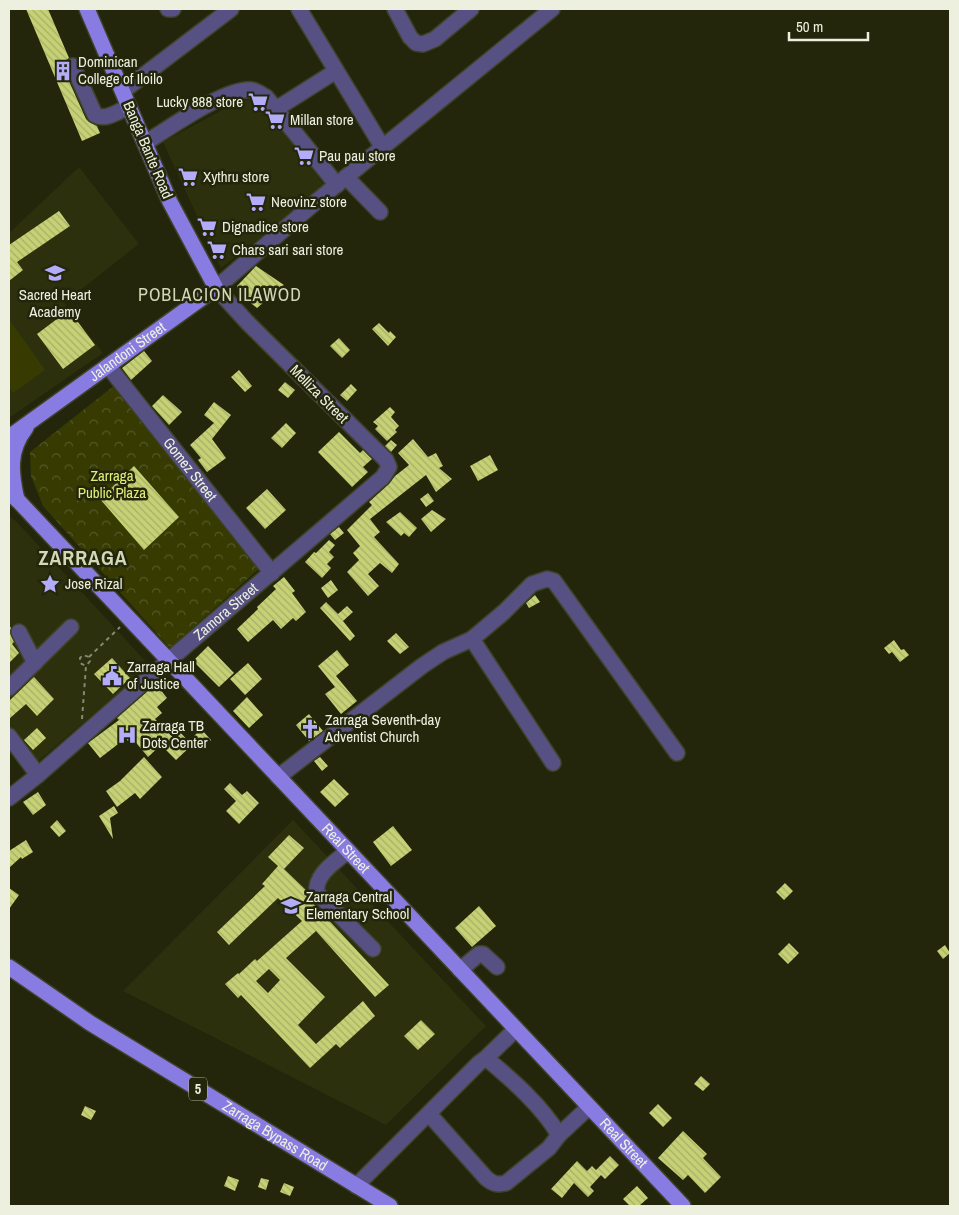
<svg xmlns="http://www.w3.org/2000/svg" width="959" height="1215" font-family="'Archivo Narrow',sans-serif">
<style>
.built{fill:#2c300c}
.park{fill:url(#park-crowns)}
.pitch{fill:#373b02}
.building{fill:url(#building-back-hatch);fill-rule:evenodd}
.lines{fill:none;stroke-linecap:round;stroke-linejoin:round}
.minor-casing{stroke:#3f4229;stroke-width:18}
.major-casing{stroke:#3f4229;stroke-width:18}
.path{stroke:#858872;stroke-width:2;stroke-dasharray:4 4;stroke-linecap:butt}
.minor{stroke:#565182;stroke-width:15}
.major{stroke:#887be1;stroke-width:15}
.labels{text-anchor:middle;stroke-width:5;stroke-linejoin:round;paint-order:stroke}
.shield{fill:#23260b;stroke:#b0b39f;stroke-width:1}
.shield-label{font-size:14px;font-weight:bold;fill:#edf0df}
.poi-label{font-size:15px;fill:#edf0df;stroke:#23260b;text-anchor:start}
.street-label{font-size:15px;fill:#edf0df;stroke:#23260b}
.park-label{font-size:15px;fill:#e2ef76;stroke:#23260b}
.quarter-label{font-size:18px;letter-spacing:1px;fill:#d3d8b7;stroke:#23260b}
.district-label{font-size:20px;font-weight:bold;letter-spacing:1px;fill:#d3d8b7;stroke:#23260b}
</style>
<defs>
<pattern id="park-crowns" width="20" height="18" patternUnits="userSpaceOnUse" patternTransform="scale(1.25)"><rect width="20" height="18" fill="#373b02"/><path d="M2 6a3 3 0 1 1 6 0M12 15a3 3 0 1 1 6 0" fill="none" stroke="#545826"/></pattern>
<pattern id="building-back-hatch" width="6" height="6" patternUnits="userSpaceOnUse" patternTransform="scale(1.25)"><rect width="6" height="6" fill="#c6d175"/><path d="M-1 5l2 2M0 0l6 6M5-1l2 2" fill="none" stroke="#a6af68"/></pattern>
</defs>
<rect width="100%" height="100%" fill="#23260b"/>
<path class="built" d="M 258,98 L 326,187 L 221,268 L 163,142 L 237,102 Z
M 79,167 L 139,244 L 64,303 L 103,353 L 9,418 L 9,233 Z
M 9,516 L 16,521 L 150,666 L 37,762 L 9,725 Z
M 293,820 L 486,1026 L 386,1125 L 123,991 Z"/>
<path class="park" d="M 115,385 L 262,566 L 170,648 L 43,506 L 31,476 L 30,452 Z"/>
<path class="pitch" d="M 9,319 L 45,370 L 13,393 L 9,387 Z"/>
<path class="building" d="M 26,9 L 48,9 L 69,58 L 64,65 L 64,70 L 86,119 L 89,122 L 97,126 L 100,133 L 82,141 Z
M 59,211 L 70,226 L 17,262 L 23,270 L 9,281 L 9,245 Z
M 256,266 L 284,285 L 257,308 L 237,292 L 237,286 Z
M 69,310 L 95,345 L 63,369 L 37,334 Z
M 379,323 L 389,333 L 390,331 L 396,337 L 388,346 L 372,329 Z
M 339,338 L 350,350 L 342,358 L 330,346 Z
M 144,351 L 152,361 L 131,380 L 122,368 Z
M 239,370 L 252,386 L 245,392 L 231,377 Z
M 285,382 L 295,390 L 288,398 L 278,390 Z
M 351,384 L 357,390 L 347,401 L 340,395 Z
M 163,395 L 182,412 L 169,425 L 152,406 Z
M 214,402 L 231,415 L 212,439 L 226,458 L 207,472 L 198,460 L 201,458 L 190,445 L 214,423 L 204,415 Z
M 390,407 L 395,412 L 391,417 L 399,426 L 395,430 L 397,432 L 387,441 L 375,429 L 378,426 L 373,422 Z
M 286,423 L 296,433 L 282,448 L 271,438 Z
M 339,432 L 360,453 L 363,450 L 372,459 L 363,467 L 368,472 L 352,487 L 318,452 Z
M 413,439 L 428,457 L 436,453 L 443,466 L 439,468 L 452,479 L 436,492 L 426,475 L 370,519 L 380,532 L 374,537 L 399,564 L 392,573 L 380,563 L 368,574 L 379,586 L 368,596 L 347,572 L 359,560 L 353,553 L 360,546 L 347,530 L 372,505 L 369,502 L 389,484 L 395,476 L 409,465 L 398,453 Z
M 391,440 L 397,445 L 391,452 L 385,446 Z
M 490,455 L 498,470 L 478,481 L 470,466 Z
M 134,466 L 179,517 L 144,550 L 100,499 Z
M 267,489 L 286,510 L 265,529 L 246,508 Z
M 428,493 L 434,501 L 426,507 L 420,499 Z
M 432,510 L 446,519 L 431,532 L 421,519 Z
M 400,512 L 417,528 L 409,537 L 404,533 L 401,536 L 386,522 Z
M 339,527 L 344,533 L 335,540 L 330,534 Z
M 329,540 L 335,545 L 329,552 L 334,557 L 327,564 L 331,568 L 322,578 L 305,562 L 314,552 L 316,553 Z
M 284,577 L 295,591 L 292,593 L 306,612 L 296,621 L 293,618 L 281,629 L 273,620 L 248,642 L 237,629 L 258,609 L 257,607 L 276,589 L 273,586 Z
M 331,580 L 338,590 L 328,598 L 321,588 Z
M 535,595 L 540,602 L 529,608 L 526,603 Z
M 326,602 L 338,614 L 347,606 L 353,612 L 343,621 L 355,636 L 350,641 L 320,608 Z
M 9,625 L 11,628 L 10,632 L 14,642 L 12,644 L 19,653 L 9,663 Z
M 396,633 L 409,647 L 400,654 L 387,641 Z
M 894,640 L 901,650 L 904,649 L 909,655 L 900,662 L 892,652 L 889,654 L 884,648 Z
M 208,646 L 234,673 L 219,687 L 193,661 Z
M 337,650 L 349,665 L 336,676 L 357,701 L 341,714 L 325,694 L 335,687 L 318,666 Z
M 112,658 L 130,678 L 113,694 L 94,674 Z
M 248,663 L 262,679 L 245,695 L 230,679 Z
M 34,677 L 54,699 L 37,716 L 26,704 L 9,719 L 9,701 Z
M 156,684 L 167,698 L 157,707 L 162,713 L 155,719 L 172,736 L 178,730 L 192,745 L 176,760 L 161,745 L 148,757 L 132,738 L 128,741 L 126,738 L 100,758 L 88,743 L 119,720 L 117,718 Z
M 247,697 L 263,715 L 249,728 L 233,711 Z
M 309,714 L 323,731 L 309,741 L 296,725 Z
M 37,728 L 46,738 L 33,750 L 24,740 Z
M 201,729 L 211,740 L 199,750 L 190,740 Z
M 144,757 L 162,777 L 140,799 L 135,793 L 117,807 L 106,791 L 120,781 Z
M 320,757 L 328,766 L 322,771 L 314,761 Z
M 334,779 L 349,794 L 335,807 L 320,792 Z
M 230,783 L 242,795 L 247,791 L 259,803 L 239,824 L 226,811 L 236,801 L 224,789 Z
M 38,792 L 46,805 L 33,815 L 23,802 Z
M 114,806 L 118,813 L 110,818 L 113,839 L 99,816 Z
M 57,820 L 66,831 L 59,837 L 50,827 Z
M 393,826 L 412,850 L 391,866 L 373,842 Z
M 289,835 L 304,848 L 284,869 L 308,892 L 310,900 L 389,985 L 375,997 L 316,931 L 286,958 L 325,997 L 298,1025 L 316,1044 L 363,1001 L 375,1016 L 340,1048 L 336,1044 L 310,1068 L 241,995 L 238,998 L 225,984 L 238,973 L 239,974 L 255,959 L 257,961 L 302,921 L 278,898 L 229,945 L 217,932 L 265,886 L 262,884 L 278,866 L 268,857 ZM 269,969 L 280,980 L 268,993 L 256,981 Z
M 26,840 L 33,852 L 22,859 L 21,857 L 9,868 L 9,851 Z
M 785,883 L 793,891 L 784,900 L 776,892 Z
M 9,888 L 19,895 L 9,909 Z
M 479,906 L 496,926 L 472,947 L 455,928 Z
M 789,943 L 799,953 L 788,964 L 778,954 Z
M 945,945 L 950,953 L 943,959 L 937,951 Z
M 421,1020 L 435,1034 L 418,1050 L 404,1036 Z
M 701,1076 L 710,1084 L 703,1091 L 694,1084 Z
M 658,1104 L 672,1118 L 663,1127 L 649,1113 Z
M 85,1106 L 96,1111 L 91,1120 L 81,1115 Z
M 683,1131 L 707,1154 L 703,1158 L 721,1177 L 705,1193 L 688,1175 L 683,1180 L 658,1158 Z
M 610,1156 L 619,1165 L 605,1179 L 596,1170 Z
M 577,1161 L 587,1171 L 592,1166 L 601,1175 L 590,1187 L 594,1191 L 588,1197 L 574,1183 L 562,1198 L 551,1189 Z
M 228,1176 L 239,1180 L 235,1191 L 224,1186 Z
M 261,1178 L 269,1180 L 266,1190 L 258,1187 Z
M 284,1183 L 294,1187 L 290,1196 L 280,1192 Z
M 637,1186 L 648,1198 L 639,1206 L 630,1206 L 623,1199 Z"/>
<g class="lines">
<defs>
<g id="minor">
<path d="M 168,9 L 173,9"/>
<path d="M 299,9 L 383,148"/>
<path d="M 395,9 L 410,37 L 416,43 L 423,44 L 435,39 L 471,9"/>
<path d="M 73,66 L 95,115 C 106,121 118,111 129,107"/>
<path d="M 123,91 L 231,9"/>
<path d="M 276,109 L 336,71"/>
<path d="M 145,143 C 168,129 226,87 252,90 C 257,91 261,94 266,97 L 337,185"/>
<path d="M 346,177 L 380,212"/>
<path id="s1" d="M 108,366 L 272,573"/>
<path d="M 19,632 L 35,663"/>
<path d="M 472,639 L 553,763"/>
<path d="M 9,688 L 71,627"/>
<path d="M 9,736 L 38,775"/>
<path d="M 278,777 L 422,666 L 443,652 L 472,639 L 504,612 L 532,584 L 547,579 L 554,581 L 677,753"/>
<path id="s2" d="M 9,798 L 38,775 L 168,661 L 383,477 L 389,467 L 386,460 L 247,322 L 216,288 L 318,200 L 552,9"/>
<path d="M 348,851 C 335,862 314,875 317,893 L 373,949"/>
<path d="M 460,970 L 479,954 L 483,954 L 497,967"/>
<path d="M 486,1058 L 516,1029"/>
<path d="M 559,1135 L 589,1107"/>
<path d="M 356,1186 L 479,1063 L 486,1058 C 512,1080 542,1106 559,1135 L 549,1148 L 506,1183 C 497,1185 493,1184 486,1178 L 429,1114"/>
</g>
<g id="major">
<path id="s3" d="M 9,437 L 216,288 L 170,202 L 87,9"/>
<path id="s4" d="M 9,491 L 683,1206"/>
<path d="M 17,500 C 11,473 8,451 26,428"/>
<path id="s5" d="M 9,967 L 90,1023 L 390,1206"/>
</g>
</defs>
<use href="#minor" class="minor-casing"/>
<use href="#major" class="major-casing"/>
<path class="path" d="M 89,657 L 120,627
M 82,719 L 86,666 L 90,661 L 89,657 L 83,655 L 80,658 L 80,663 L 86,666"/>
<use href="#minor" class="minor"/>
<use href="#major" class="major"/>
</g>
<defs>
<symbol id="building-bare" viewBox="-9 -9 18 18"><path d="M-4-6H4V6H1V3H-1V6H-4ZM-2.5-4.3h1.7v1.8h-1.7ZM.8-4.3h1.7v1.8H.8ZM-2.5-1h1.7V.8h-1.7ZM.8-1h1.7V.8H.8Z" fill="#b3adf9" stroke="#23260b" stroke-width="2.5" paint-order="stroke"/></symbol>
<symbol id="supermarket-bare" viewBox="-9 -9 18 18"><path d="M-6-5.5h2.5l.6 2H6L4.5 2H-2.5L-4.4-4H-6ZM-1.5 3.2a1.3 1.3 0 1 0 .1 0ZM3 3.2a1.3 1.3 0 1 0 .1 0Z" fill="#b3adf9" stroke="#23260b" stroke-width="2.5" paint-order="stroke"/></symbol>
<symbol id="school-bare" viewBox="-9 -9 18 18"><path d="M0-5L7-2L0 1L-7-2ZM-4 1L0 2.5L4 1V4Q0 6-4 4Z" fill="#b3adf9" stroke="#23260b" stroke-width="2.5" paint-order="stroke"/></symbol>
<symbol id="sight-bare" viewBox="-9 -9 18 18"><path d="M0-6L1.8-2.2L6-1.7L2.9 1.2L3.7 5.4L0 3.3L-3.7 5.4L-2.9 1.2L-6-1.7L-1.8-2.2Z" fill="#b3adf9" stroke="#23260b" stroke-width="2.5" paint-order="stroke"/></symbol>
<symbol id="civic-bare" viewBox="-9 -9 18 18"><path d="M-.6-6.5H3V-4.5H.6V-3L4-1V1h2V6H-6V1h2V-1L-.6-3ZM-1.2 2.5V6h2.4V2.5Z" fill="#b3adf9" stroke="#23260b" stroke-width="2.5" paint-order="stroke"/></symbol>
<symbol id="church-bare" viewBox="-9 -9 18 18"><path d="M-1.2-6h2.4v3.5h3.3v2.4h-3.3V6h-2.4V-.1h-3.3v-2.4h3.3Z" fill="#b3adf9" stroke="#23260b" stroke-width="2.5" paint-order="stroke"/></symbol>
<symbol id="hospital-bare" viewBox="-9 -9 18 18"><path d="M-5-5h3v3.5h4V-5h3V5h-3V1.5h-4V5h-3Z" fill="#b3adf9" stroke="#23260b" stroke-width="2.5" paint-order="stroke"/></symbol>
</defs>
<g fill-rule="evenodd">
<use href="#building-bare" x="49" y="57" width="28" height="28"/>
<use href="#supermarket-bare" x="244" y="88" width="28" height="28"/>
<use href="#supermarket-bare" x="261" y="106" width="28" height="28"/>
<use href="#supermarket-bare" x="290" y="142" width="28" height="28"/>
<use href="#supermarket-bare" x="174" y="163" width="28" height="28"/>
<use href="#supermarket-bare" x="242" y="188" width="28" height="28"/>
<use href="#supermarket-bare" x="193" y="213" width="28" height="28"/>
<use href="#supermarket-bare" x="203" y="236" width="28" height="28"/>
<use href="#school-bare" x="41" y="259" width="28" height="28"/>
<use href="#sight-bare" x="36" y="570" width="28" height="28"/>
<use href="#civic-bare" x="98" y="662" width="28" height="28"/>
<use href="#church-bare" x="296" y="715" width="28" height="28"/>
<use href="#hospital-bare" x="113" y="721" width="28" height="28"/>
<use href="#school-bare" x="277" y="892" width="28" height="28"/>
</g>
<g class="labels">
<rect class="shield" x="189" y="1077.5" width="18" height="23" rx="4"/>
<g class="shield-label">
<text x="198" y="1094">5</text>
</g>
<g class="poi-label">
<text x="78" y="67">Dominican<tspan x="78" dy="17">College of Iloilo</tspan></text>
<text x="243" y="107" text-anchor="end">Lucky 888 store</text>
<text x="290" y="125">Millan store</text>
<text x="319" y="161">Pau pau store</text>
<text x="203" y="182">Xythru store</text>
<text x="271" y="207">Neovinz store</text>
<text x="222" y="232">Dignadice store</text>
<text x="232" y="255">Chars sari sari store</text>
<text x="55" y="300" text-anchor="middle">Sacred Heart<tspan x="55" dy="17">Academy</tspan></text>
<text x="65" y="589">Jose Rizal</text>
<text x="127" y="672">Zarraga Hall<tspan x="127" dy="17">of Justice</tspan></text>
<text x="325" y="725">Zarraga Seventh-day<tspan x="325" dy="17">Adventist Church</tspan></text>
<text x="142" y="731">Zarraga TB<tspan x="142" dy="17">Dots Center</tspan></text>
<text x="306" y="902">Zarraga Central<tspan x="306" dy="17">Elementary School</tspan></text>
</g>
<g class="street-label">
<text transform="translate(148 150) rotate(67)" y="5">Banga Bante Road</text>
<text dy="5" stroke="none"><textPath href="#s3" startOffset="146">Jalandoni Street</textPath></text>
<text transform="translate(319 394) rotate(45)" y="5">Melliza Street</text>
<text dy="5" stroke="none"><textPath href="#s1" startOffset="132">Gomez Street</textPath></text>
<text dy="5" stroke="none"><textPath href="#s2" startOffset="286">Zamora Street</textPath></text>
<text dy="5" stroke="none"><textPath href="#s4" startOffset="491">Real Street</textPath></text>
<text dy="5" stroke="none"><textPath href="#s5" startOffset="315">Zarraga Bypass Road</textPath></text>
<text dy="5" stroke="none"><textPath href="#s4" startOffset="896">Real Street</textPath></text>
</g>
<g class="park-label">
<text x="112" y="481">Zarraga<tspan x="112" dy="17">Public Plaza</tspan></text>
</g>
<g class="quarter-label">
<text x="220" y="301">POBLACION ILAWOD</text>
</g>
<g class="district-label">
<text x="83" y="565">ZARRAGA</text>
</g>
</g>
<rect width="959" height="1215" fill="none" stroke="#edf0df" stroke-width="20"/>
<path d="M789 32v8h79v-8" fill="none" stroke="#edf0df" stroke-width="2.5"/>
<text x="796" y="32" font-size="15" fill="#edf0df" stroke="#23260b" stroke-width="4" paint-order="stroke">50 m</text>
</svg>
